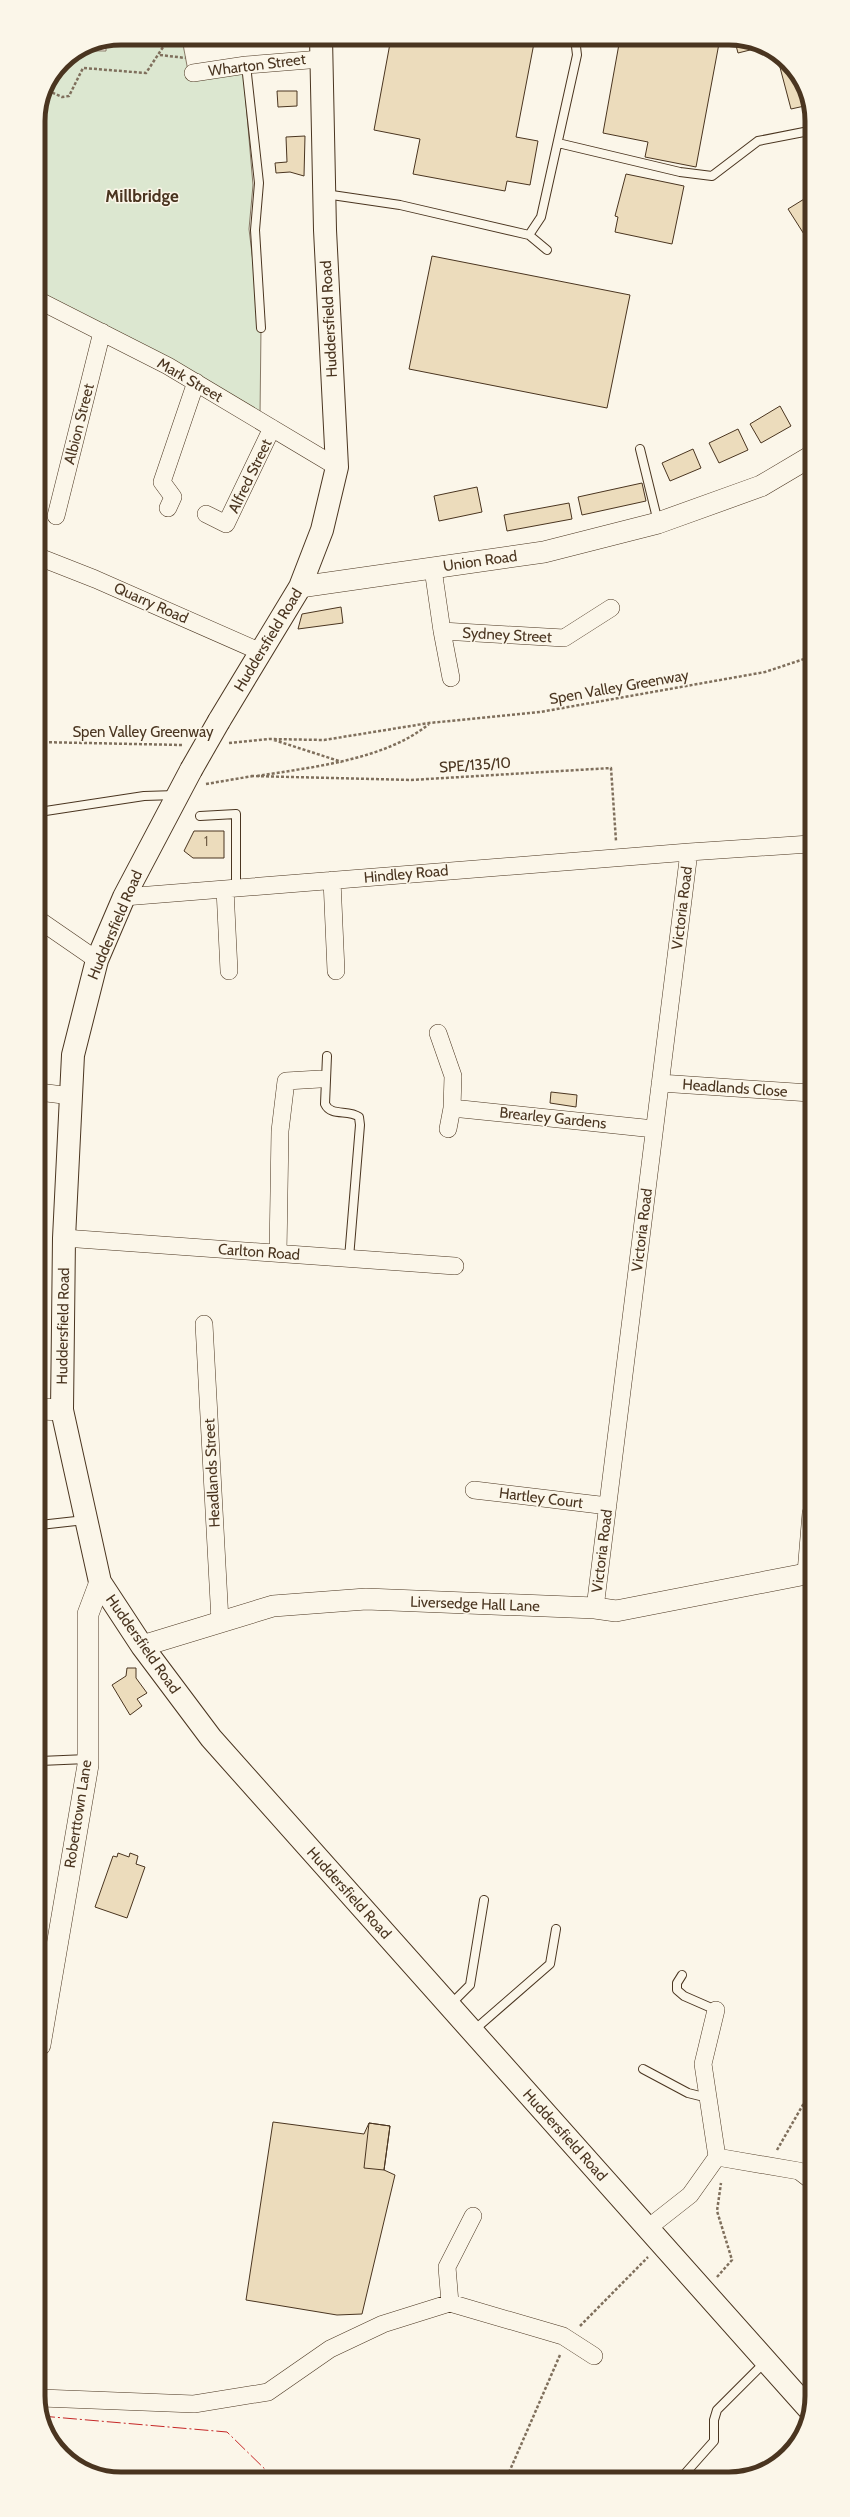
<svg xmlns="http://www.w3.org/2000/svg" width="850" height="2517" font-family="Cabin,sans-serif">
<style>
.green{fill:#dce7d0;stroke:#887966}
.building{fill:#ecdcbc;stroke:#4a3520}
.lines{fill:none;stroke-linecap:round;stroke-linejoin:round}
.service-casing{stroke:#4a3520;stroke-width:10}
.minor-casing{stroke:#4a3520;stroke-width:18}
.tertiary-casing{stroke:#4a3520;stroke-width:22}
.primary-casing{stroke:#4a3520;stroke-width:24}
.path{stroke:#7f6f5c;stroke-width:2.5;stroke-dasharray:3 2;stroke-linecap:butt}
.service{stroke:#fbf6e9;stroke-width:8}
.minor{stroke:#fbf6e9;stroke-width:17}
.tertiary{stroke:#fbf6e9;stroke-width:21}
.primary{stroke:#fbf6e9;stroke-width:22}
.primary-bridge-casing{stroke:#4a3520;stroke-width:24;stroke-linecap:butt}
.primary-bridge{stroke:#fbf6e9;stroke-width:22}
.power{stroke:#c62828;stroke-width:1;stroke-dasharray:14 3 2 3;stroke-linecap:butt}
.labels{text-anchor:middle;stroke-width:3;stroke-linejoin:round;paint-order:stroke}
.number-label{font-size:13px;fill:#725f47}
.street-label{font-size:15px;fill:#4a3520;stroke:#fbf6e9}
.quarter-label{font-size:17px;font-weight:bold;fill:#4a3520;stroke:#fbf6e9}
.rim{fill:none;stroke:#4a3520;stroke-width:5}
</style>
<rect width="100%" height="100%" fill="#fbf6e9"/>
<path class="green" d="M 121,38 L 185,38 L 182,39 L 188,71 L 243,68 L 253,185 L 249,229 L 261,328 L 260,416 L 38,295 L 38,116 C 43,93 51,65 75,54 C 83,50 96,51 106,51 L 106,41 Z"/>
<path class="building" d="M 391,38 L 506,38 L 534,43 L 516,137 L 538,141 L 530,185 L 507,181 L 505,191 L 413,174 L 420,139 L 374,130 Z
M 606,38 L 720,38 L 696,167 L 645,157 L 648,142 L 603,133 L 619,44 L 605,41 Z
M 734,38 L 735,38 L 758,48 L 738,53 Z
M 777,56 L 784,58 L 809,100 L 809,105 L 791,109 Z
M 277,91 L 297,91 L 297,106 L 278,107 Z
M 305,136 L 304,176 L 290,172 L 276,173 L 275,163 L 287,162 L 286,137 Z
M 626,174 L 684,186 L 672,244 L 615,232 L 618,217 L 615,216 Z
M 809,196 L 809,242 L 788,209 Z
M 432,256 L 630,295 L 607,408 L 409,369 Z
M 780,406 L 791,426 L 761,443 L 750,424 Z
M 738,429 L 748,450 L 719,463 L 709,443 Z
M 693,449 L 701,468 L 670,481 L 662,463 Z
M 642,483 L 646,501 L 582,515 L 578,497 Z
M 477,487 L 482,512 L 439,521 L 434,496 Z
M 569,503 L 572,519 L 507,531 L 504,515 Z
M 341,607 L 343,623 L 298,629 L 302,614 Z
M 194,831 L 224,831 L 224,858 L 193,858 L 184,851 Z
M 551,1092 L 577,1095 L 576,1107 L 550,1103 Z
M 127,1668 L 136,1668 L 136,1678 L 147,1693 L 137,1699 L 142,1706 L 130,1715 L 112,1685 L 126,1676 Z
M 118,1853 L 129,1857 L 130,1853 L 138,1856 L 136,1864 L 145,1867 L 127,1918 L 95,1907 L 113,1856 L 117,1857 Z
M 273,2122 L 364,2134 L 369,2123 L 390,2126 L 384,2170 L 395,2175 L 362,2314 L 337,2315 L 246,2300 Z
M 369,2123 L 390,2126 L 384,2170 L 364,2168 Z"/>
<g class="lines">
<defs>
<path id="service" d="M 246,65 L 259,183 L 255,230 L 261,328
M 558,143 L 680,172 L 712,176 L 758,141 L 809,131
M 325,194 L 400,205 L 529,235 L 547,250
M 529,235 L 541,217 L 577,55 L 575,38
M 640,449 L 658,522
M 39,812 L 144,796 L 176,795
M 200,816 L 236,814 L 236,888
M 327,1056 L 325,1104 C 331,1117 348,1109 359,1117 L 360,1125 L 349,1258
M 40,1525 L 85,1520
M 40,1761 L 87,1759
M 682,1975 L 677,1983 L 677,1990 L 684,1996 L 716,2010
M 450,2005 L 470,1985 L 484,1900
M 473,2031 L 550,1964 L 556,1929
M 643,2069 L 688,2093 L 708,2098
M 682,2477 L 714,2441 L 714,2420 L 717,2410 L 765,2362"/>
<path id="minor" d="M 193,73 L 246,65 L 321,59
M 38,300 L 168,366 L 337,467
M 168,508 L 173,497 L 162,482 L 196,382
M 206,514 L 226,524 L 272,428
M 56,516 L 102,332
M 39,557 L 95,579 L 261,652
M 433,569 L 442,631 L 564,638 L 611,608
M 442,631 L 451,678
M 332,880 L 336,971
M 225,889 L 229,971
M 124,897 L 689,852 L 810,844
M 39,920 L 97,960
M 438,1033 L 453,1076 L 452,1108 L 448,1129
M 660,1083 L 810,1093
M 39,1092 L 71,1096
M 452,1108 L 654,1129
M 64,1238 L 455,1266
M 278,1253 L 280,1131 L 286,1081 L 320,1079
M 204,1324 L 220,1621
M 474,1490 L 608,1506
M 806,1573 L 811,1513
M 595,1608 L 689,852
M 717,2157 L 799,2171 L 812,2181
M 473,2216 L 447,2267 L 450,2303 L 563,2336 L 594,2356
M 648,2228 L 690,2195 L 717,2157 L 703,2064 L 716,2010
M 41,2398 L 194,2404 L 268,2392 L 330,2349 L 383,2324 L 450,2303"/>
<path id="tertiary" d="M 300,587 L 544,552 L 658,523 L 761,486 L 810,457
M 40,1409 L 62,1410
M 142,1646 L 273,1606 L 366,1599 L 595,1608 L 616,1611 L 811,1573
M 40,2045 L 88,1765 L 88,1614 L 100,1582"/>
<path id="primary" d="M 219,721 L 300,587 L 322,530 L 337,467 L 325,230 L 321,38
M 191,770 L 124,897 L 97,960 L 73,1055 L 64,1238 L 62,1410 L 100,1582 L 142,1646 L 211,1738 L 808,2408"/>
</defs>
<use href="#service" class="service-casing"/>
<use href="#minor" class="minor-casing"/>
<use href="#tertiary" class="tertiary-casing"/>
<use href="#primary" class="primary-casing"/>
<path class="path" d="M 160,55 L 186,58
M 48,84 L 51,92 L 62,97 L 69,96 L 83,68 L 146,73 L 169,38
M 274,740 L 342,762
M 39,742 L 182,745
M 229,743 L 270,739 L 324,740 L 429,723 L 540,712 L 765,672 L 810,657
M 251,776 L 411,780 L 611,768 L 616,841
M 257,776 C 312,767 385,760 429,724
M 206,784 L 253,776
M 777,2150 L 812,2089
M 717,2277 L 732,2260 L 717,2211 L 721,2183
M 580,2326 L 648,2257
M 507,2477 L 560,2355"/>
<use href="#service" class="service"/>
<use href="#minor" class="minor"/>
<use href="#tertiary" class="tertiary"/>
<use href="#primary" class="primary"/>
<defs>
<path id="primary-bridge" d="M 191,770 L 219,721"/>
</defs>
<use href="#primary-bridge" class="primary-bridge-casing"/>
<use href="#primary-bridge" class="primary-bridge"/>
<path class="power" d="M 41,2416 L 227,2432 L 274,2478"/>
</g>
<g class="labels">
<g class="number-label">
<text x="206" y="846">1</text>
</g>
<g class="street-label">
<text transform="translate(257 65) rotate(-7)" y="5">Wharton Street</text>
<text transform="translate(329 319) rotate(-93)" y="5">Huddersfield Road</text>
<text transform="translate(190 380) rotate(30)" y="5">Mark Street</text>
<text transform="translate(79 424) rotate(-76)" y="5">Albion Street</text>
<text transform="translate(250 476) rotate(-64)" y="5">Alfred Street</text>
<text transform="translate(480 561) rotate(-8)" y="5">Union Road</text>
<text transform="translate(151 603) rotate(24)" y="5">Quarry Road</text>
<text transform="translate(507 635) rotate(3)" y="5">Sydney Street</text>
<text transform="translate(268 640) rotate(-59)" y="5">Huddersfield Road</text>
<text transform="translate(619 687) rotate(-10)" y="5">Spen Valley Greenway</text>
<text x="143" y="737">Spen Valley Greenway</text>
<text transform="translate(475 765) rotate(-4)" y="5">SPE/135/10</text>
<text transform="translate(406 874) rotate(-5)" y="5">Hindley Road</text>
<text transform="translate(682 908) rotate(-83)" y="5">Victoria Road</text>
<text transform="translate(115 925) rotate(-67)" y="5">Huddersfield Road</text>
<text transform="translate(735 1088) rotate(4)" y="5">Headlands Close</text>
<text transform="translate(553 1118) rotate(6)" y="5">Brearley Gardens</text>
<text transform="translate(642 1230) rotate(-83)" y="5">Victoria Road</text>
<text transform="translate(259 1252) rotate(4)" y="5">Carlton Road</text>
<text transform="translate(63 1326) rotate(-89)" y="5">Huddersfield Road</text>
<text transform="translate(212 1473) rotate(-93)" y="5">Headlands Street</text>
<text transform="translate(541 1498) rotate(7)" y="5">Hartley Court</text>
<text transform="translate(602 1551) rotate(-83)" y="5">Victoria Road</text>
<text transform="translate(475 1604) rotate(2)" y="5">Liversedge Hall Lane</text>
<text transform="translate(143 1644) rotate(55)" y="5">Huddersfield Road</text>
<text transform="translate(78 1814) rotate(-81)" y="5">Roberttown Lane</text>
<text transform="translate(349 1893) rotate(48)" y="5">Huddersfield Road</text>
<text transform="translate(565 2135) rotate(48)" y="5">Huddersfield Road</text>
</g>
<g class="quarter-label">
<text x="142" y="202">Millbridge</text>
</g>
</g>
<path d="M0 0H850V2517H0ZM121 45H729A76 76 0 0 1 805 121V2396A76 76 0 0 1 729 2472H121A76 76 0 0 1 45 2396V121A76 76 0 0 1 121 45Z" fill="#fbf6e9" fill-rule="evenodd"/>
<path class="rim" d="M121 45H729A76 76 0 0 1 805 121V2396A76 76 0 0 1 729 2472H121A76 76 0 0 1 45 2396V121A76 76 0 0 1 121 45Z"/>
</svg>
